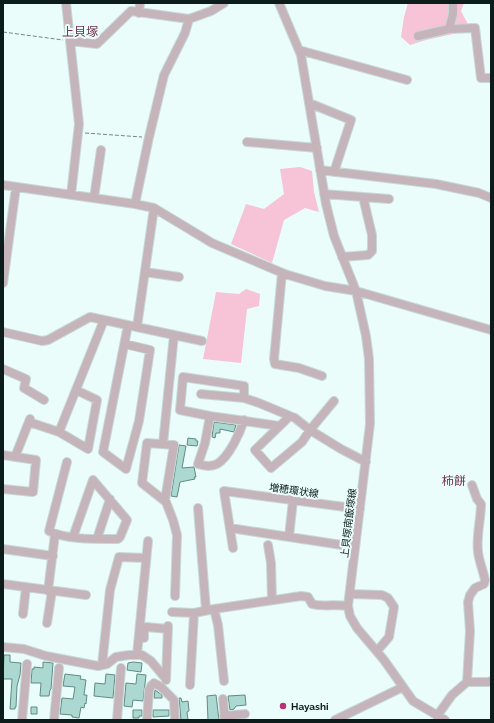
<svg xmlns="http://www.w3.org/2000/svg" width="494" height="723" font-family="Raleway,'Noto Sans JP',sans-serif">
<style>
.green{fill:#f6c3d7}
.building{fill:#abd8d1;stroke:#608b84}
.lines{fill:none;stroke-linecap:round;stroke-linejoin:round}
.minor-casing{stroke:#c7d9d6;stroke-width:10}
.path{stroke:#758784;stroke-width:1;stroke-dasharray:4 2;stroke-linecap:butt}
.minor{stroke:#c6b4bb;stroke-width:8}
.poi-dot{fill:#b63176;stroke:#ebfdfa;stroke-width:1.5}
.labels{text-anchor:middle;stroke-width:4;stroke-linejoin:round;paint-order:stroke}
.street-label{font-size:10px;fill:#0b1c1a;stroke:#ebfdfa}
.poi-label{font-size:10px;font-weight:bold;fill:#0b1c1a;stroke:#ebfdfa;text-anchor:start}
.quarter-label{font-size:12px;fill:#73304f;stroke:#ebfdfa}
</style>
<rect width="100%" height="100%" fill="#ebfdfa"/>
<path class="green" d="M 408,3 L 464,3 L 461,11 L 471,30 L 426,40 L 410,45 L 401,37 L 404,17 Z
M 300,167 L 312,171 L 314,192 L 319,212 L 305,208 L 284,220 L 272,263 L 231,244 L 246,204 L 264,209 L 284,194 L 280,169 Z
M 246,289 L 260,294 L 259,306 L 247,309 L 241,363 L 203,359 L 216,292 L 239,294 Z"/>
<path class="building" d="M 214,422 L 236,425 L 234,432 L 220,429 L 220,433 L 216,433 L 215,438 L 212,437 Z
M 188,438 L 196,439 L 196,441 L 198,441 L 197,446 L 187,445 Z
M 179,445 L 186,446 L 182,468 L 194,467 L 196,477 L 194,477 L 195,479 L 180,482 L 177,497 L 171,496 Z
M 4,655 L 10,655 L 10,662 L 21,663 L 20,675 L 17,686 L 16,707 L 15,707 L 15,709 L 10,709 L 12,679 L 3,679 Z
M 43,662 L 53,663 L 51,689 L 50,690 L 49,696 L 40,696 L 41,683 L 31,683 L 32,669 L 34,669 L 34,667 L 43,668 Z
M 133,662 L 142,663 L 141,672 L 127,670 L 128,663 Z
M 65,674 L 81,676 L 80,679 L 86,680 L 84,695 L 87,695 L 86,704 L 85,703 L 84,708 L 81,707 L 79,718 L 72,717 L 72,715 L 60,714 L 62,698 L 73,699 L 75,687 L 63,686 Z
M 106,674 L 115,675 L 113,698 L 94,696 L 95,683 L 105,684 Z
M 137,674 L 146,675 L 143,701 L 133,700 L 132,707 L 124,706 L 126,683 L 136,684 Z
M 155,690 L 162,695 L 162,698 L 154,698 Z
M 216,695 L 219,720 L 208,720 L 207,696 Z
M 245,695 L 246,705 L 236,706 L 234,709 L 230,710 L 228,696 Z
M 179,698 L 181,698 L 182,702 L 188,701 L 189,711 L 187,712 L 188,720 L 181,720 Z
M 31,707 L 37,707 L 37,714 L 31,714 Z
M 133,710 L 142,710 L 142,716 L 139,716 L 139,718 L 133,718 Z
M 153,710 L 169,710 L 169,716 L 153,717 Z"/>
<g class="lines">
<defs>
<path id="minor" d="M 66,3 L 79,124 L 71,195
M 279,3 L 301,55 L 326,204 L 334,236 L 356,291 L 366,336 L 369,359 L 370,424 L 348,606 L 350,616 L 357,628 L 384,660 L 413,701 L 445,720
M 139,13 L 140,3
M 449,29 L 453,14 L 453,3
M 418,36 L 449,29 L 475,28 L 481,78 L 491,78
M 70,41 L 97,44 L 131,11 L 189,19 L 211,11 L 224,3
M 299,50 L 407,80
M 309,103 L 351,120 L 334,172
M 247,142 L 317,148
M 320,170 L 436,184 L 479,193 L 491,198
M 3,185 L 135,204 L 154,208 L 212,243 L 285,274 L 325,286 L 356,291 L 491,330
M 324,194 L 389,199
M 94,198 L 101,150
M 135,204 L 149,137 L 164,75 L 185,33 L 189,19
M 342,257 L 368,255 L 372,251 L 372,235 L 363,197
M 145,272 L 179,277
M 282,273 L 274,359 L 275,364 L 299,368 L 322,376
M 3,283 L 16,187
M 137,327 L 154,208
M 3,332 L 42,341 L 48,340 L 90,317 L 202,341
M 125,344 L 150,350 L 139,421 L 126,469 L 103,452 L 128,325
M 3,369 L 26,379 L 24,388 L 44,400
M 201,394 L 244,398 L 259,403 L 295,418 L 310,430 L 341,449 L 366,462
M 244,398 L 244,386 L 183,377 L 180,410 L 210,416 L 279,426
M 210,416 L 205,443 L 198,464 C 204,466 211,467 217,464 C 229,457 240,433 244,420
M 290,416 L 255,450 L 271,468 L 302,442 L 310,430 L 334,401
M 29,422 L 59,432 L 88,449 L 97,400 L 76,390
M 59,432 L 104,320
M 163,444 L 174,335
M 3,455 L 36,460 L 33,492 L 3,489
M 15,457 L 30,419
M 67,462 L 49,531 C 67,540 97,539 118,539 L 120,537 L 127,520 L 93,480
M 165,500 L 174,445 L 147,443 L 142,483 L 166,502 L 173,520 L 177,535 L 175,596
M 198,508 L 206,610
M 230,528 L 355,547
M 73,537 L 93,480
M 289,537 L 293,500
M 97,539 L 110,499
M 268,545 L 271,563 L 272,600
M 233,548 L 224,491 L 360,509
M 3,549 L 53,556
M 3,584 L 86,595
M 48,591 L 55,534
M 350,594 L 382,595 L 388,598 L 394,607 L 389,637 L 377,651
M 214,609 L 218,625 L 224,681
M 172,612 L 194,613 L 214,609 L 301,596 L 308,597 L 312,604 C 323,607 336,604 348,606
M 23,614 L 26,587
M 47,623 L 52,591
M 144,638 L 144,629 L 146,627 L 168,629
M 3,647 L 24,649 L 46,656 L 98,666 L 107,664 L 116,657 L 129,655 L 142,655 L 151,661 L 166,679
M 137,655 L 148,541
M 102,665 L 110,590 L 119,557 L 146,558
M 166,680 L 168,626
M 467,682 L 470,631 L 468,602 L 470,595 L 475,588 L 484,584 L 485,580 C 483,570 479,561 478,552 C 476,535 481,520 481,504 L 477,499 L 472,485
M 190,685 L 194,613
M 223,699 L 225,720
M 224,716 L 245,714
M 437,716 L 452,695 L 467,682 L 488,682 L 491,681
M 22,720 L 27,664
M 54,720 L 59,668
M 117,720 L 121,668
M 147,720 L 149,690 L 151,686 L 154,683 L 161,687 L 174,700 L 175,720
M 335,720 L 403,687"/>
</defs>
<use href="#minor" class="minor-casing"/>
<path class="path" d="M 3,32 L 63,40
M 85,133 L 142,137"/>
<use href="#minor" class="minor"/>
</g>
<circle class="poi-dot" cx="283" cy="706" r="4"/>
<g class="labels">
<g class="street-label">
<text transform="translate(294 490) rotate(8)" y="4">増穂環状線</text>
<text transform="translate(348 523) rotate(-83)" y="4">上貝塚南飯塚線</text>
</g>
<g class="poi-label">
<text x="291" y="710">Hayashi</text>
</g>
<g class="quarter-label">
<text x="80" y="36">上貝塚</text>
<text x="454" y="485">柿餅</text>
</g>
</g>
<rect width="494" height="723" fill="none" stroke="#0b1c1a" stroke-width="8"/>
</svg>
